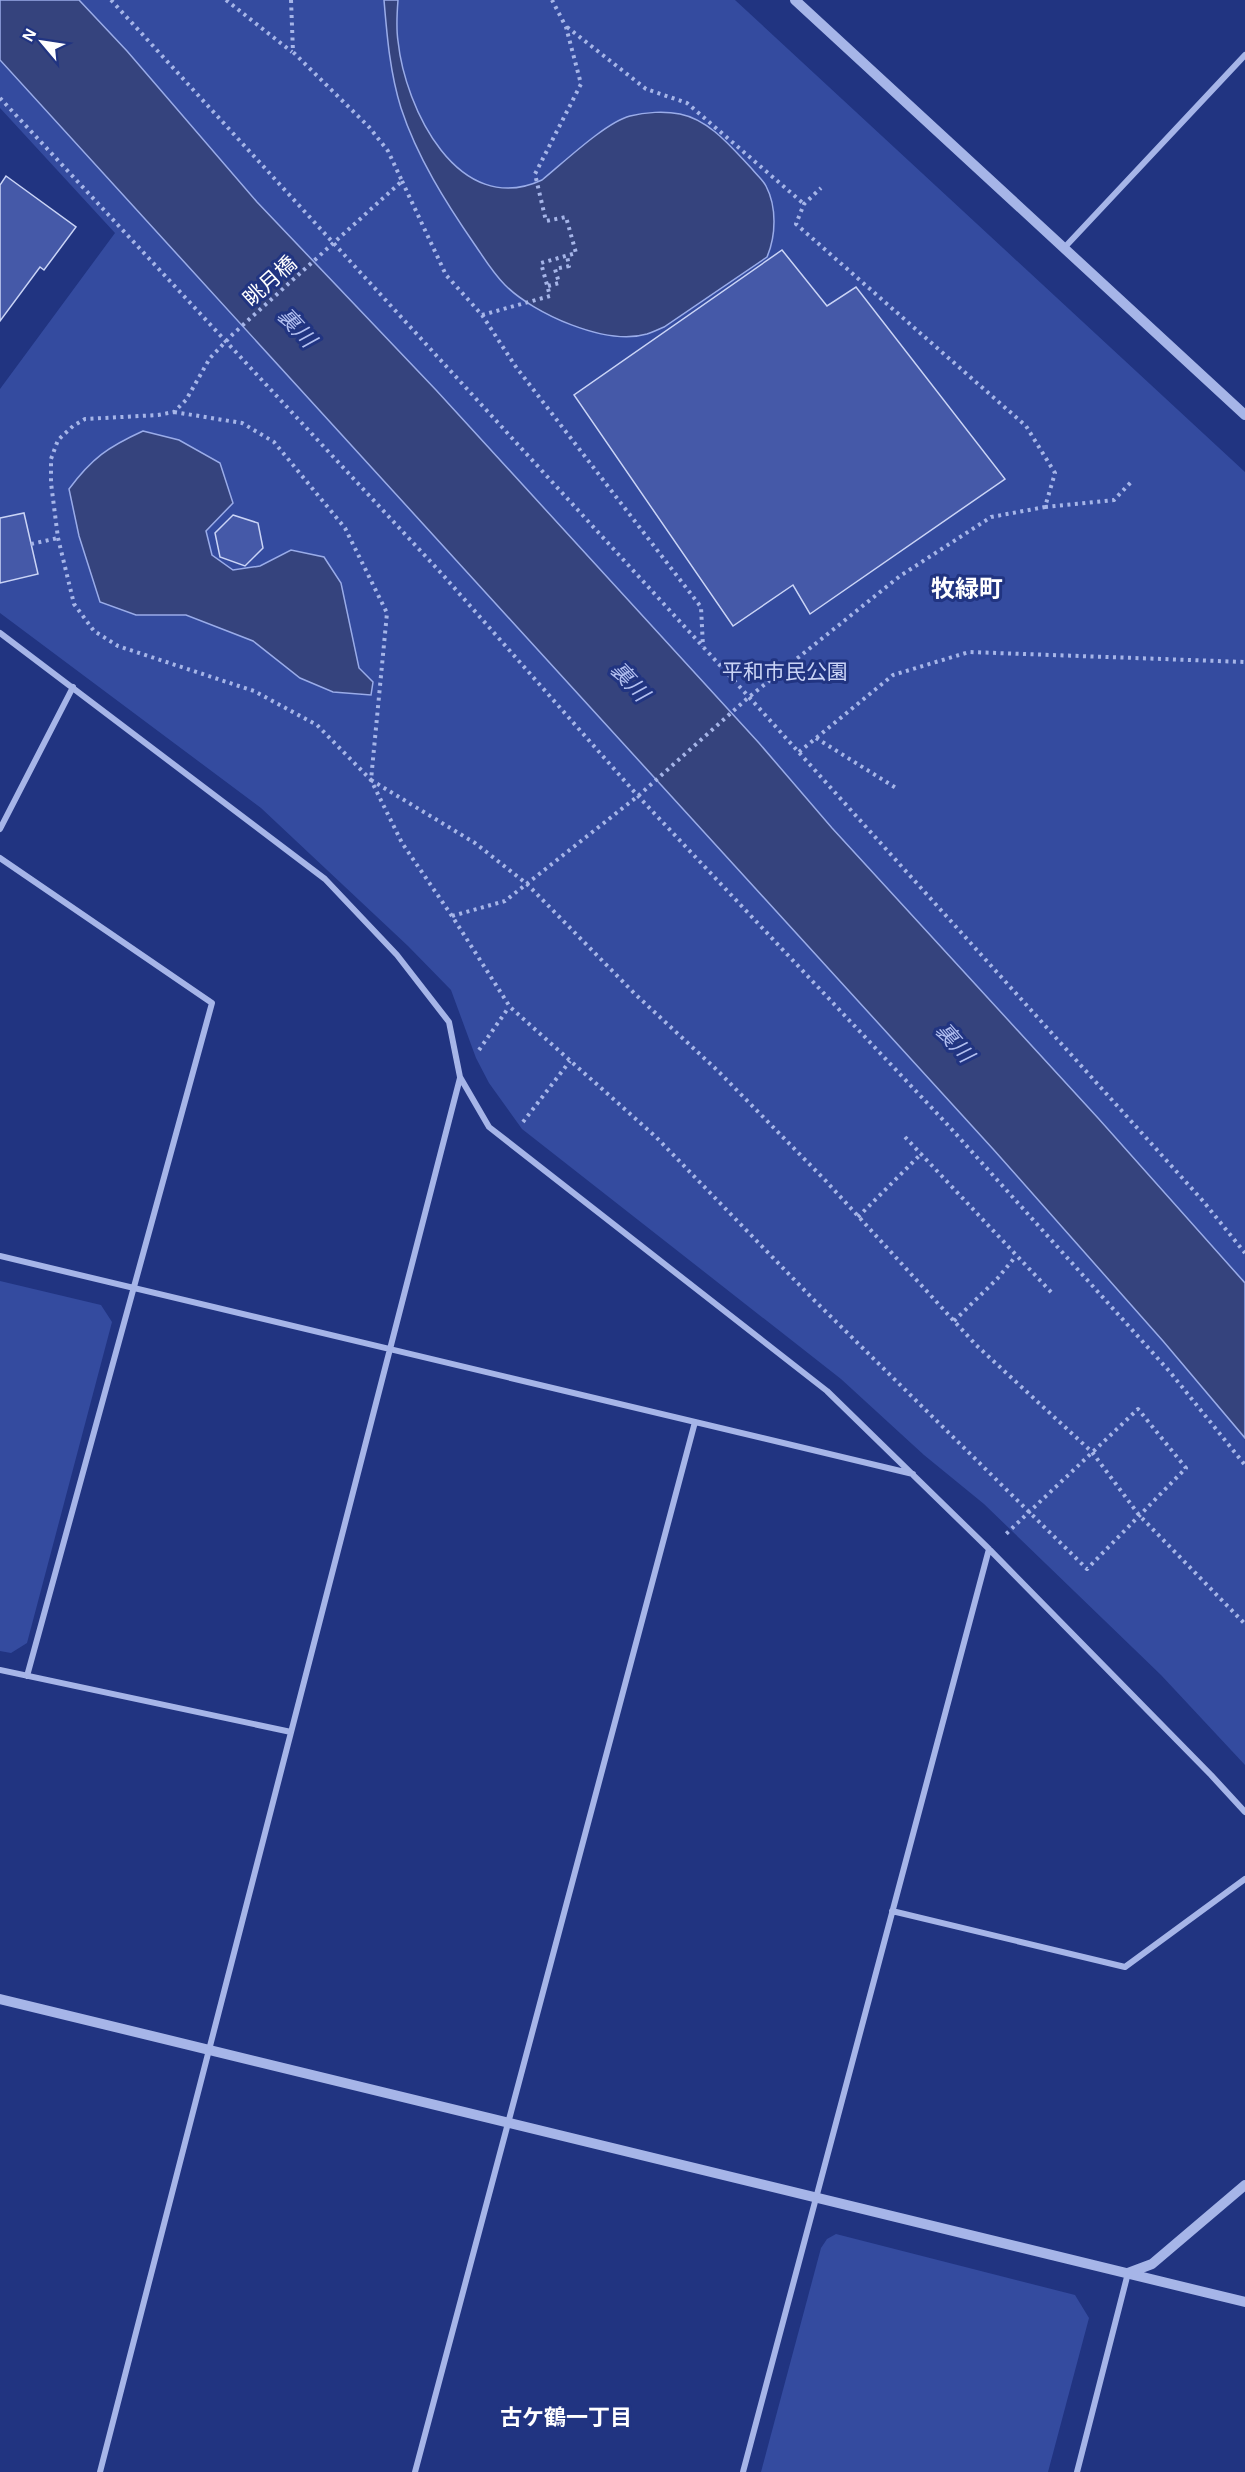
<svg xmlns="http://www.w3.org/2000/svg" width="1245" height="2472" font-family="Arial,'Noto Sans JP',sans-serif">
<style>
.green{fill:#344b9f}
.water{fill:#35437d;stroke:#9aace9;stroke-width:1.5}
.building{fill:#4559a8;stroke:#cad4f6;stroke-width:1.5}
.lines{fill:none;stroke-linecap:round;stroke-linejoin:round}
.path{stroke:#a6b5e8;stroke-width:4;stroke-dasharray:3 4.5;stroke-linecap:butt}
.minor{stroke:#a6b5e8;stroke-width:6}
.tertiary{stroke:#a6b5e8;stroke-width:10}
.labels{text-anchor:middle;stroke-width:6;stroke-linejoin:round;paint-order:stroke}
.street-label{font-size:21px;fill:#fff;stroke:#213481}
.park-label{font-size:21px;fill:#cad4f6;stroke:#213481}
.water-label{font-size:22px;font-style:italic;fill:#b2bff0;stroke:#213481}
.neighbourhood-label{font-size:22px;font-weight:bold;fill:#fff;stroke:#213481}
.quarter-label{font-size:24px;font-weight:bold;fill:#fff;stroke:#213481}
</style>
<rect width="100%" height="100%" fill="#213481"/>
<path class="green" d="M 0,0 L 735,0 L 1245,472 L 1245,1765 L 1161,1675 L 984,1504 L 924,1455 L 841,1379 L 522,1129 L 489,1083 L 476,1058 L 451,990 L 408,946 L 261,808 L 0,613 L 0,389 L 115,233 L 0,108 Z
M 0,1281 L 101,1305 L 112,1322 L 27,1643 L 11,1653 L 0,1651 Z
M 836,2234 L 1075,2295 L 1089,2318 L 1048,2472 L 761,2472 L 821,2248 L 827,2239 Z"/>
<path class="water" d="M 0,0 L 79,0 L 127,51 L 257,202 L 436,390 L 759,743 L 832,828 L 1098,1118 L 1245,1283 L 1245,1438 L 1163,1341 L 993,1149 L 0,60 Z
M 384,0 L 398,0 C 397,13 396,28 398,41 C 405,108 458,219 542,180 C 563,163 606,122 630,116 C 645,112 665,111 680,114 C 710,120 732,148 752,169 C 756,174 763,180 766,186 C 777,207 776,236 767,257 L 664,327 C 659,329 653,332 647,334 C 606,346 534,314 505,285 C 493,273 484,258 475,245 C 446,203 417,157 401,108 C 390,73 387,36 384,0 Z
M 143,431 L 179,440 L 220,463 L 233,503 L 206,531 L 212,555 L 233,570 L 260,566 L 291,550 L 324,557 L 341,583 L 359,668 L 373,682 L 371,695 L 333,692 L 300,678 L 253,641 L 186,615 L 136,615 L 100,602 L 79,536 L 69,489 C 92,458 108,447 143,431 Z"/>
<path class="building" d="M 6,176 L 76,227 L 44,270 L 40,267 L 0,321 L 0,185 Z
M 782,250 L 827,306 L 856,287 L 1005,479 L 810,614 L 793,585 L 733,626 L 574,395 Z
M 24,513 L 38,574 L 0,583 L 0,518 Z
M 233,515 L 258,523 L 263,548 L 245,566 L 220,557 L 215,533 Z"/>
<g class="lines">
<path class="path" d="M 111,0 L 749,697 L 1203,1201 L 1245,1253
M 226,0 L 292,52
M 291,0 L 293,52 L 369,127 L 388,151 L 402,181 L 233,334 L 210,358 L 186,400 L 174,412 L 158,415 L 85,419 L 73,426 L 58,440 L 51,459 L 51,483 L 58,538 L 74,604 L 94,631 L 118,646 L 254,691 L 317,725 L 371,780 L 402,843 L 452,916 L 510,1007 L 656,1137 L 813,1299 L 1087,1569 L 1186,1468 L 1138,1409 C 1094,1451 1050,1492 1006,1534
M 567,27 L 646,89 L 687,103 L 804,204
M 0,98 L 442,574 L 638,796 L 946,1123 L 1170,1372 L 1245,1465
M 402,181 L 446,275 L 482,315 L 516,367 L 701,607 L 703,647
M 548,286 L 559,283 L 555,269 L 569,266 L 567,256
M 482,315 L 550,296 L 541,263 L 576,253 L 566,217 L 546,221 L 535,174 L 581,84 L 566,27 L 552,0
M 174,412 L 242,423 L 274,442 L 345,528 L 387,613 L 371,780 L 475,843 L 527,884 L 635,994 L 718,1071 L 825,1180 L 976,1345 L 1092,1452 L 1139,1515 L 1245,1624
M 1045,507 L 1114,500 L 1132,481
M 31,544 L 58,538
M 816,738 L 896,788
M 799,752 L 893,675 L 969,652 L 1245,662
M 452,916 L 505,901 L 638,796 L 749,697 L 900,576 L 991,517 L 1045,507 L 1055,473 L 1026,426 L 796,224 L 804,204 L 821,188
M 479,1050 L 509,1007
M 523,1122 L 570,1061
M 905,1137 L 1052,1293
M 858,1217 L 922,1153
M 954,1321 L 997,1279 L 1016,1256"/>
<path class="minor" d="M 1065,247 L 1245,55
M 0,633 L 325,879 L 397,955 L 449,1022 L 460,1077 L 489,1127 L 827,1391 L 989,1549 L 1211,1775 L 1245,1812
M 0,829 L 73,687
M 0,858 L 212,1003 L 27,1676
M 0,1256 L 913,1474
M 0,1670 L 291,1732
M 892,1911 L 1125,1967 L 1245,1879
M 100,2472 L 460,1078
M 415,2472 L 695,1422
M 743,2472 L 989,1549
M 1077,2472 L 1128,2273"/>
<path class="tertiary" d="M 795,0 L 1245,415
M 0,1999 L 1245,2302
M 1128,2273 L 1152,2264 L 1245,2185"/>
</g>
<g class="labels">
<g class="street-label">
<text transform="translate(270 281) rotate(-42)" y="7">眺月橋</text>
</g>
<g class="park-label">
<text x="785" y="679">平和市民公園</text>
</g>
<g class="water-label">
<text transform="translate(297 327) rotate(47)" y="8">裏川</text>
<text transform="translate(630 681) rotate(47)" y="8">裏川</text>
<text transform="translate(955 1042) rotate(49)" y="8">裏川</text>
</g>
<g class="neighbourhood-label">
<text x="566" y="2425">古ケ鶴一丁目</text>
</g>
<g class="quarter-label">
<text x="967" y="597">牧緑町</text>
</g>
</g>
<g transform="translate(42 42) rotate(299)" stroke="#213481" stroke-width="4.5" paint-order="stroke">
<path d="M0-4.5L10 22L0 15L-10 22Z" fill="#ffffff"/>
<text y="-9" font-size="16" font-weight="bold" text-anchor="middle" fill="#ffffff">N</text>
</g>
</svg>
